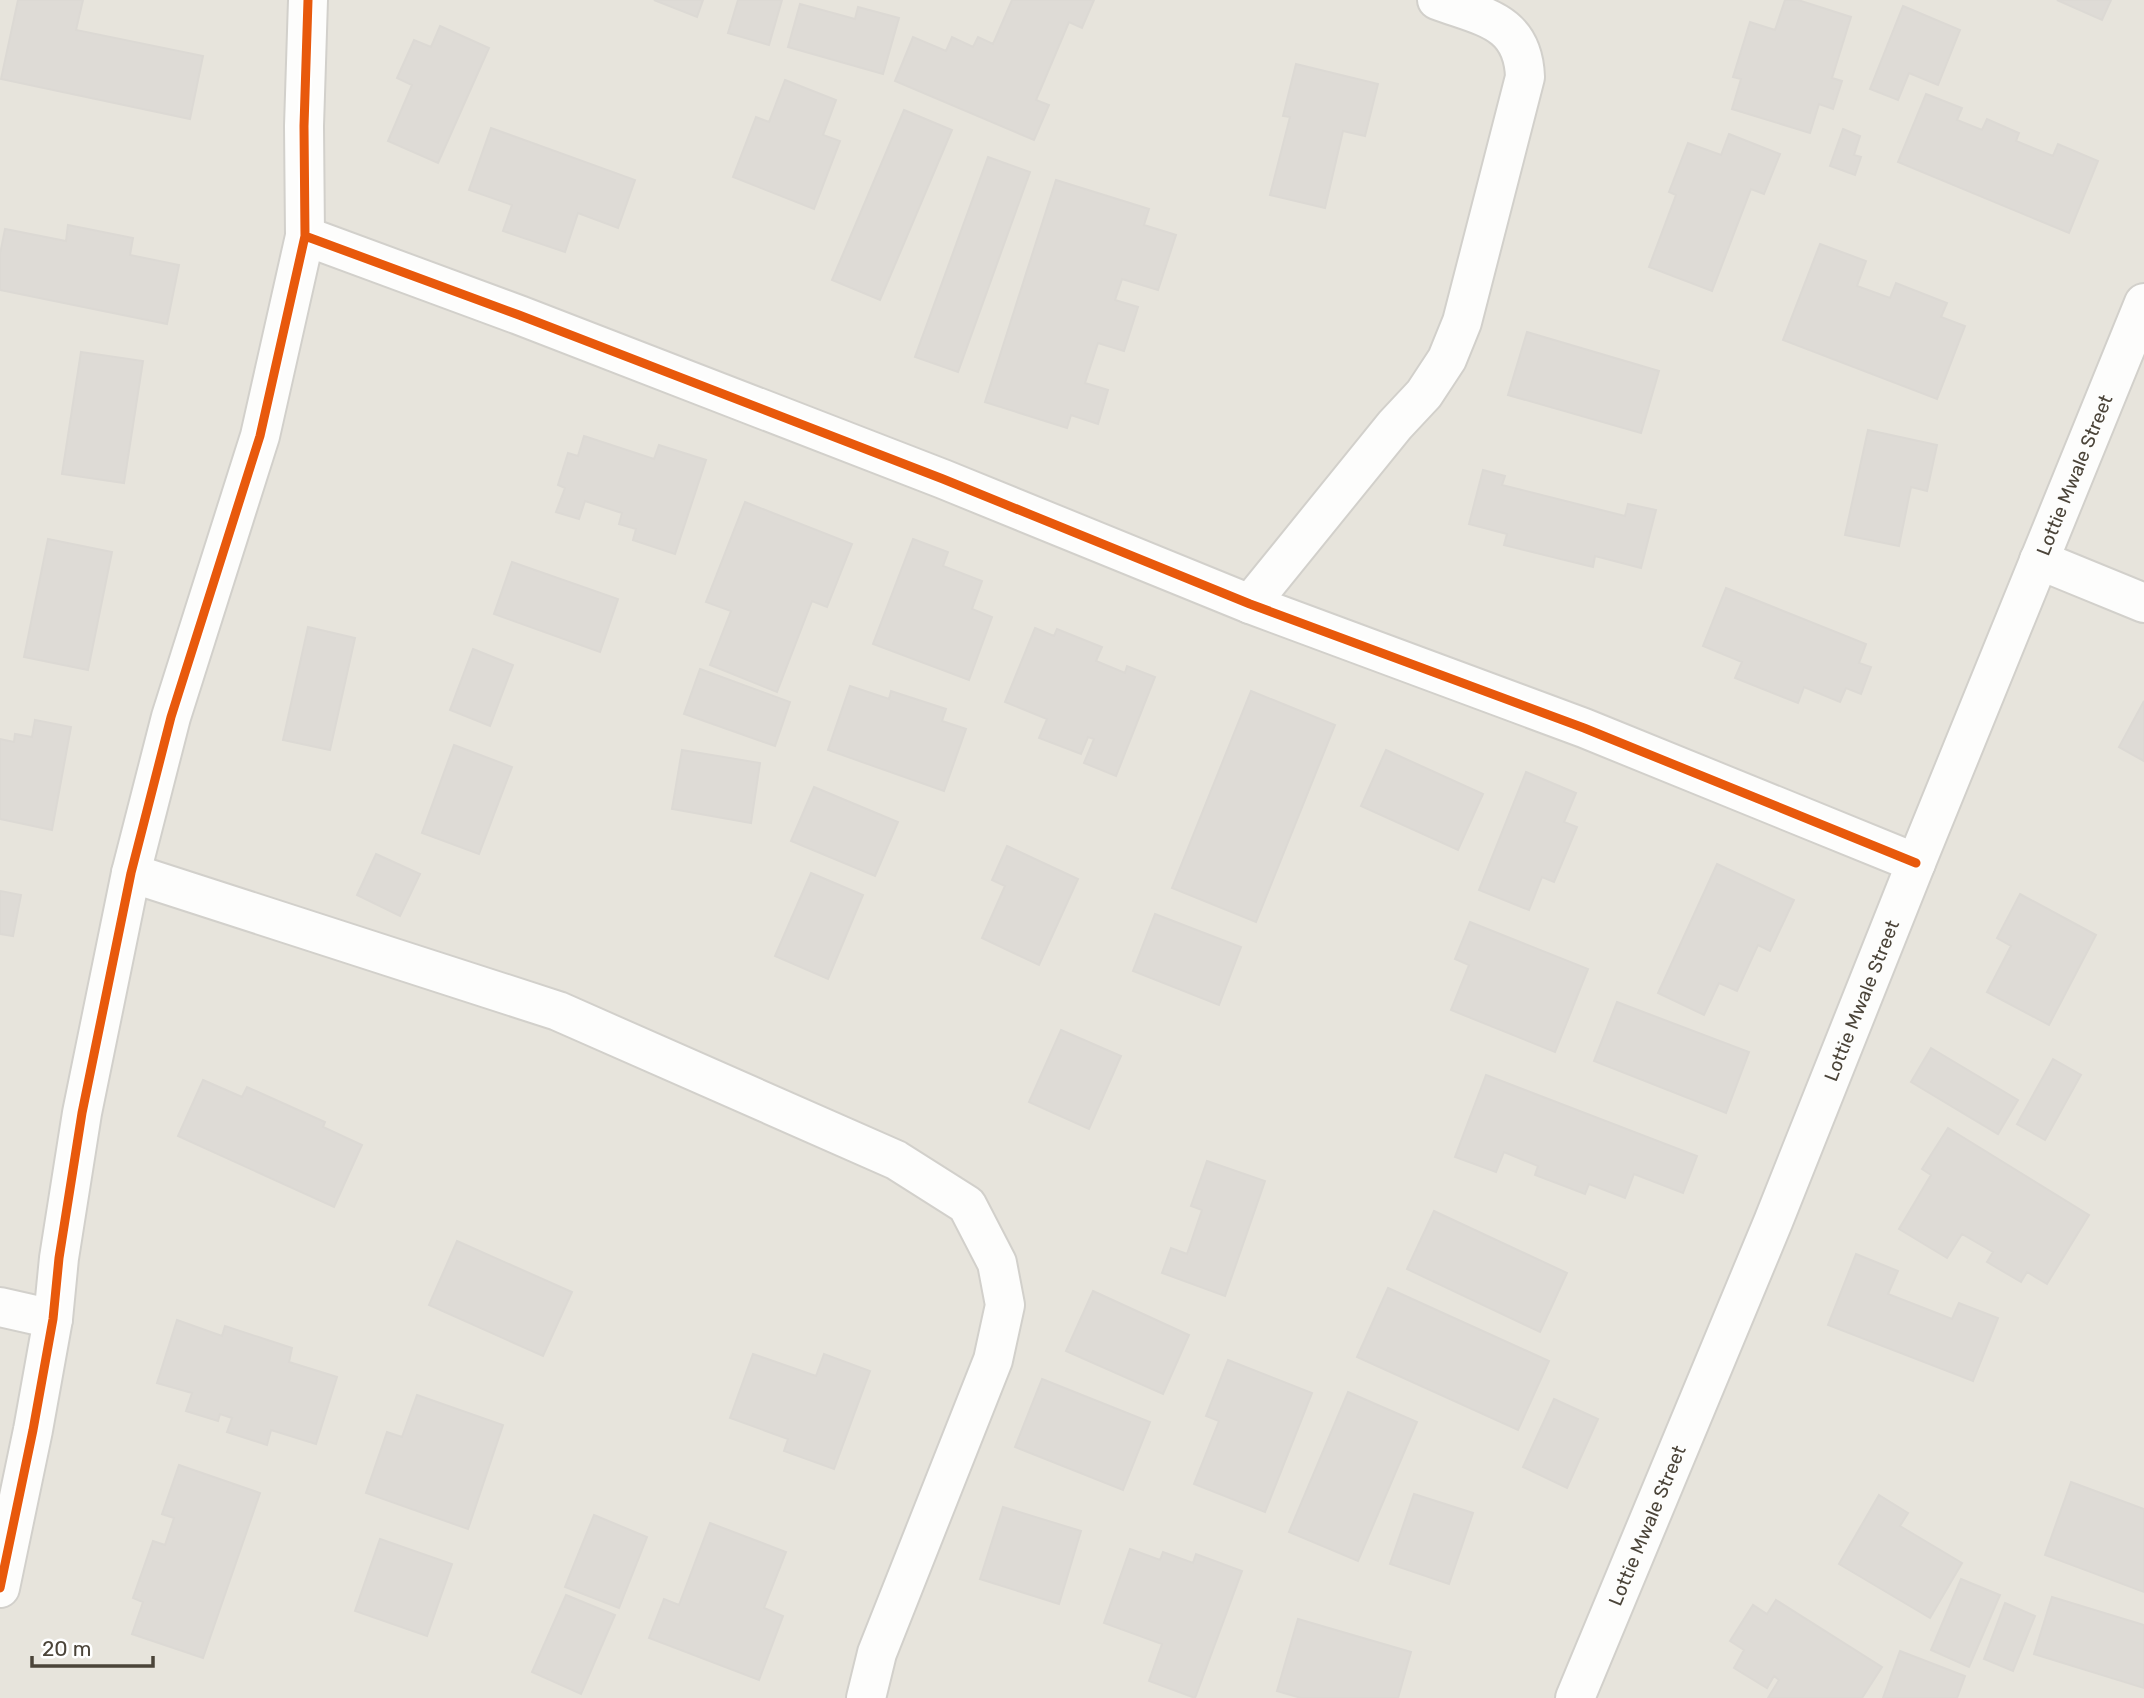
<svg xmlns="http://www.w3.org/2000/svg" width="2144" height="1698" font-family="Rubik,sans-serif">
<style>
.residential{fill:#e7e4dc}
.building{fill:#dedbd6;stroke:#dcd9d4;stroke-width:2}
.lines{fill:none;stroke-linecap:round;stroke-linejoin:round}
.street-casing{stroke:#d2d0cb;stroke-width:42}
.street{stroke:#fdfdfc;stroke-width:38}
.cycleway-casing{stroke:#fff;stroke-width:13}
.cycleway{stroke:#e8590c;stroke-width:9}
.labels{text-anchor:middle;stroke-width:5;stroke-linejoin:round;paint-order:stroke}
.street-label{font-size:19px;fill:#4b4439;stroke:#fff}
</style>
<rect width="100%" height="100%" fill="#f4f2ee"/>
<path class="residential" d="M 0,0 L 2144,0 L 2144,1698 L 0,1698 Z"/>
<path class="building" d="M 18,0 L 83,0 L 76,30 L 203,56 L 190,119 L 1,79 Z
M 654,0 L 703,0 L 697,17 Z
M 738,0 L 782,0 L 769,45 L 728,33 Z
M 1012,0 L 1094,0 L 1082,28 L 1069,22 L 1036,100 L 1049,105 L 1034,140 L 895,81 L 913,37 L 946,51 L 952,37 L 973,47 L 978,37 L 993,44 Z
M 1785,0 L 1798,0 L 1851,17 L 1832,78 L 1842,81 L 1833,109 L 1819,104 L 1810,133 L 1732,109 L 1741,79 L 1733,77 L 1750,22 L 1775,30 Z
M 2057,0 L 2111,0 L 2102,20 Z
M 800,4 L 855,19 L 858,7 L 899,18 L 883,74 L 788,47 Z
M 1903,6 L 1960,30 L 1938,85 L 1909,73 L 1898,100 L 1870,89 Z
M 440,26 L 489,48 L 438,163 L 388,141 L 412,85 L 397,78 L 414,40 L 431,47 Z
M 1296,64 L 1378,84 L 1365,136 L 1343,131 L 1325,208 L 1270,195 L 1290,117 L 1283,116 Z
M 785,80 L 836,100 L 823,135 L 840,141 L 814,209 L 733,177 L 756,117 L 769,122 Z
M 1926,94 L 1962,108 L 1957,120 L 1982,130 L 1987,119 L 2019,133 L 2016,141 L 2053,156 L 2058,144 L 2098,161 L 2069,233 L 1898,162 Z
M 904,110 L 952,130 L 880,300 L 832,280 Z
M 491,128 L 635,180 L 618,228 L 578,213 L 565,252 L 503,231 L 512,205 L 469,190 Z
M 1843,129 L 1860,136 L 1854,155 L 1861,157 L 1855,175 L 1830,166 Z
M 1729,134 L 1780,154 L 1764,194 L 1751,189 L 1712,291 L 1649,267 L 1676,195 L 1669,192 L 1688,143 L 1721,155 Z
M 988,157 L 1030,172 L 958,372 L 915,357 Z
M 1056,180 L 1149,209 L 1144,225 L 1176,235 L 1158,290 L 1122,279 L 1115,300 L 1138,307 L 1124,351 L 1098,343 L 1085,383 L 1108,390 L 1098,424 L 1071,415 L 1067,428 L 985,402 Z
M 68,225 L 133,238 L 130,255 L 179,265 L 167,324 L 0,290 L 0,254 L 5,229 L 66,241 Z
M 1820,244 L 1866,261 L 1857,286 L 1890,298 L 1896,283 L 1947,303 L 1941,317 L 1965,326 L 1937,399 L 1783,340 Z
M 1527,332 L 1659,371 L 1641,433 L 1508,395 Z
M 81,352 L 143,361 L 124,483 L 62,474 Z
M 1868,430 L 1937,445 L 1927,491 L 1911,487 L 1899,546 L 1845,535 Z
M 584,436 L 654,459 L 659,445 L 706,460 L 675,554 L 633,540 L 636,529 L 619,524 L 622,513 L 585,501 L 579,519 L 556,512 L 565,488 L 558,485 L 568,453 L 578,456 Z
M 1483,470 L 1505,476 L 1502,485 L 1625,516 L 1628,504 L 1656,510 L 1641,568 L 1595,556 L 1593,567 L 1504,545 L 1507,534 L 1469,524 Z
M 745,502 L 852,544 L 827,607 L 812,601 L 777,692 L 710,665 L 731,611 L 706,602 Z
M 48,539 L 112,552 L 88,670 L 24,657 Z
M 913,539 L 948,552 L 943,566 L 982,581 L 972,609 L 992,617 L 969,680 L 873,644 Z
M 512,562 L 618,599 L 600,652 L 494,614 Z
M 1726,588 L 1866,644 L 1859,663 L 1871,667 L 1861,694 L 1846,688 L 1840,702 L 1804,687 L 1798,703 L 1735,678 L 1742,662 L 1703,646 Z
M 308,627 L 355,638 L 330,750 L 283,740 Z
M 1035,628 L 1054,636 L 1057,629 L 1102,647 L 1096,661 L 1125,673 L 1127,666 L 1155,677 L 1116,776 L 1084,763 L 1094,739 L 1088,737 L 1081,754 L 1039,738 L 1047,719 L 1005,702 Z
M 473,649 L 513,665 L 490,726 L 450,710 Z
M 700,669 L 790,702 L 775,746 L 684,714 Z
M 850,686 L 889,699 L 891,691 L 946,709 L 942,721 L 966,729 L 944,791 L 828,750 Z
M 1251,691 L 1335,725 L 1256,922 L 1172,888 Z
M 2144,701 L 2144,761 L 2119,747 Z
M 35,720 L 71,727 L 52,830 L 0,819 L 0,739 L 14,742 L 15,734 L 32,737 Z
M 454,745 L 512,767 L 479,854 L 422,833 Z
M 682,750 L 760,763 L 751,823 L 672,809 Z
M 1386,750 L 1483,794 L 1458,850 L 1361,806 Z
M 1526,772 L 1576,793 L 1564,822 L 1577,827 L 1554,882 L 1542,877 L 1529,910 L 1479,890 Z
M 814,787 L 898,822 L 875,876 L 791,841 Z
M 1007,846 L 1078,879 L 1039,965 L 982,938 L 1005,886 L 992,880 Z
M 376,854 L 420,874 L 400,916 L 357,895 Z
M 1717,864 L 1794,900 L 1770,951 L 1758,945 L 1737,991 L 1719,983 L 1704,1015 L 1658,993 Z
M 811,873 L 863,895 L 828,979 L 775,956 Z
M 0,891 L 21,895 L 13,936 L 0,934 Z
M 2020,894 L 2096,935 L 2049,1025 L 1987,992 L 2011,946 L 1997,938 Z
M 1155,914 L 1241,947 L 1219,1005 L 1133,971 Z
M 1470,922 L 1588,969 L 1555,1052 L 1451,1010 L 1469,965 L 1455,959 Z
M 1617,1002 L 1749,1052 L 1726,1113 L 1594,1061 Z
M 1061,1030 L 1121,1056 L 1089,1129 L 1029,1102 Z
M 1931,1048 L 2018,1100 L 1998,1134 L 1911,1082 Z
M 2053,1059 L 2081,1075 L 2045,1140 L 2017,1124 Z
M 1486,1075 L 1697,1156 L 1683,1193 L 1634,1174 L 1625,1198 L 1589,1184 L 1585,1194 L 1535,1175 L 1538,1166 L 1504,1152 L 1496,1172 L 1455,1157 Z
M 203,1080 L 242,1097 L 247,1087 L 325,1122 L 323,1127 L 362,1145 L 334,1207 L 178,1136 Z
M 1948,1128 L 2089,1215 L 2047,1284 L 2027,1272 L 2021,1282 L 1987,1262 L 1993,1252 L 1962,1234 L 1947,1258 L 1899,1229 L 1931,1175 L 1922,1169 Z
M 1207,1161 L 1265,1181 L 1225,1296 L 1162,1273 L 1171,1248 L 1187,1254 L 1202,1210 L 1191,1206 Z
M 1434,1211 L 1567,1273 L 1540,1332 L 1407,1269 Z
M 457,1241 L 572,1292 L 543,1356 L 429,1305 Z
M 1856,1254 L 1898,1271 L 1888,1294 L 1952,1319 L 1959,1303 L 1998,1318 L 1973,1381 L 1828,1325 Z
M 1388,1288 L 1549,1361 L 1518,1430 L 1357,1357 Z
M 1093,1291 L 1189,1335 L 1163,1394 L 1066,1351 Z
M 177,1320 L 222,1336 L 225,1326 L 292,1348 L 289,1362 L 337,1377 L 316,1444 L 271,1430 L 267,1445 L 227,1432 L 232,1418 L 220,1414 L 218,1421 L 186,1411 L 192,1393 L 157,1383 Z
M 753,1354 L 816,1376 L 824,1354 L 870,1371 L 834,1469 L 784,1451 L 788,1439 L 730,1418 Z
M 1228,1360 L 1312,1393 L 1265,1512 L 1194,1484 L 1219,1421 L 1206,1416 Z
M 1042,1379 L 1150,1422 L 1123,1490 L 1015,1447 Z
M 1348,1392 L 1417,1422 L 1358,1561 L 1289,1532 Z
M 417,1395 L 503,1425 L 468,1529 L 366,1493 L 387,1432 L 402,1437 Z
M 1554,1399 L 1598,1419 L 1567,1488 L 1523,1467 Z
M 179,1465 L 260,1493 L 203,1658 L 132,1634 L 143,1602 L 133,1598 L 153,1541 L 165,1545 L 174,1518 L 162,1514 Z
M 2071,1482 L 2144,1509 L 2144,1592 L 2045,1555 Z
M 1414,1494 L 1473,1513 L 1449,1584 L 1390,1564 Z
M 1879,1495 L 1908,1513 L 1900,1526 L 1962,1563 L 1930,1618 L 1839,1564 Z
M 1003,1507 L 1081,1531 L 1059,1604 L 980,1579 Z
M 594,1515 L 647,1537 L 619,1608 L 565,1587 Z
M 710,1523 L 786,1552 L 764,1608 L 783,1616 L 759,1680 L 649,1638 L 664,1599 L 679,1605 Z
M 380,1539 L 452,1564 L 427,1636 L 355,1611 Z
M 1130,1549 L 1160,1560 L 1163,1552 L 1193,1563 L 1196,1554 L 1242,1571 L 1195,1698 L 1149,1681 L 1162,1644 L 1104,1623 Z
M 1961,1579 L 2000,1595 L 1969,1667 L 1931,1650 Z
M 566,1595 L 615,1615 L 581,1694 L 532,1672 Z
M 2052,1597 L 2144,1625 L 2144,1688 L 2034,1654 Z
M 1776,1600 L 1882,1667 L 1862,1698 L 1768,1698 L 1779,1680 L 1774,1676 L 1767,1688 L 1734,1668 L 1744,1650 L 1730,1641 L 1753,1605 L 1767,1614 Z
M 2005,1603 L 2035,1616 L 2013,1671 L 1984,1659 Z
M 1298,1619 L 1411,1652 L 1398,1698 L 1301,1698 L 1277,1691 Z
M 1900,1651 L 1965,1676 L 1957,1698 L 1883,1698 Z"/>
<g class="lines">
<defs>
<g id="street">
<path d="M 305,236 L 519,315 L 943,479 L 1250,604 L 1584,728 L 1916,863"/>
<path d="M 2039,560 L 2144,603"/>
<path d="M 1250,604 L 1395,425 L 1424,394 L 1447,359 L 1462,322 L 1525,77 C 1523,20 1482,17 1437,0"/>
<path d="M 131,873 L 558,1011 L 896,1160 L 967,1205 L 997,1263 L 1005,1305 L 993,1360 L 877,1653 L 866,1698"/>
<path d="M 0,1307 L 53,1319"/>
<path d="M 0,1588 L 33,1430 L 53,1319 L 59,1258 L 82,1113 L 131,873 L 171,717 L 260,436 L 305,236 L 304,126 L 308,0"/>
<path id="s1" d="M 1575,1698 L 1773,1222 L 1916,863 L 2144,303"/>
</g>
</defs>
<use href="#street" class="street-casing"/>
<use href="#street" class="street"/>
<defs>
<path id="cycleway" d="M 305,236 L 519,315 L 943,479 L 1250,604 L 1584,728 L 1916,863
M 0,1588 L 33,1430 L 53,1319 L 59,1258 L 82,1113 L 131,873 L 171,717 L 260,436 L 305,236 L 304,126 L 308,0"/>
</defs>
<use href="#cycleway" class="cycleway-casing"/>
<use href="#cycleway" class="cycleway"/>
</g>
<g class="labels">
<g class="street-label">
<text dy="7" stroke="none"><textPath href="#s1" startOffset="1321">Lottie Mwale Street</textPath></text>
<text dy="7" stroke="none"><textPath href="#s1" startOffset="754">Lottie Mwale Street</textPath></text>
<text dy="7" stroke="none"><textPath href="#s1" startOffset="187">Lottie Mwale Street</textPath></text>
</g>
</g>
<path d="M32 1656v10h121v-10" fill="none" stroke="#4b4439" stroke-width="3.5"/>
<text x="42" y="1656" font-size="21" fill="#4b4439" stroke="#ffffff" stroke-width="5" paint-order="stroke">20 m</text>
</svg>
